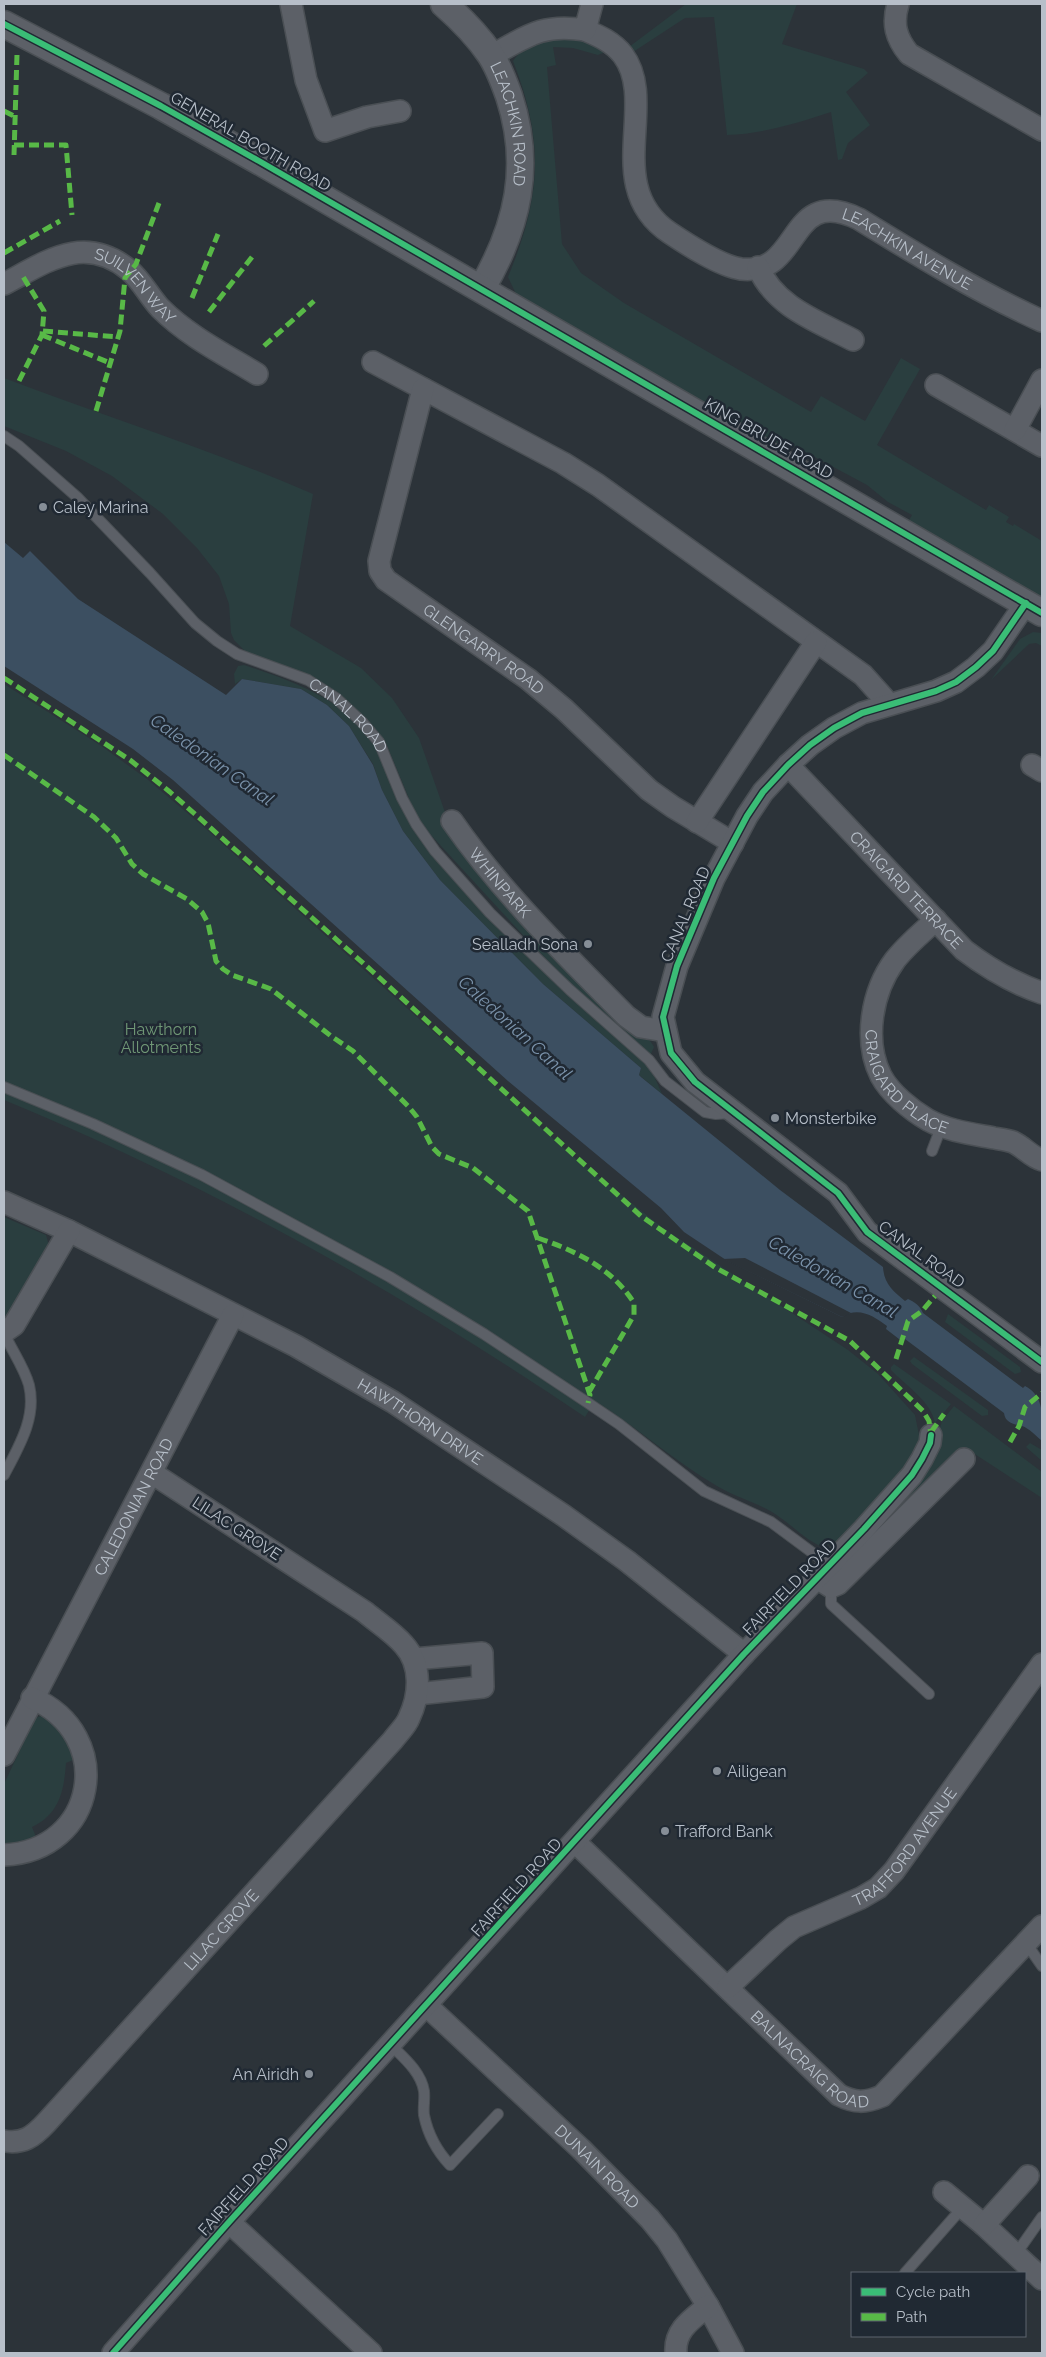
<svg xmlns="http://www.w3.org/2000/svg" width="1046" height="2357" font-family="Raleway,sans-serif">
<style>
.green{fill:#2a3e3f}
.water{fill:#3c4f61}
.pier{fill:#2c3339}
.lines{fill:none;stroke-linecap:round;stroke-linejoin:round}
.service-casing{stroke:#4a4f54;stroke-width:12}
.minor-casing{stroke:#4a4f54;stroke-width:24}
.tertiary-casing{stroke:#4a4f54;stroke-width:29}
.service{stroke:#5c6067;stroke-width:10}
.minor{stroke:#5c6067;stroke-width:21}
.tertiary{stroke:#5c6067;stroke-width:26}
.quiet{stroke:#58b947;stroke-width:5;stroke-dasharray:10 5;stroke-linecap:butt}
.cycleway-casing{stroke:#202933;stroke-width:9}
.cycleway{stroke:#3abd76;stroke-width:6}
.poi-dot{fill:#868e97;stroke:#202933;stroke-width:2}
.labels{text-anchor:middle;stroke-width:5;stroke-linejoin:round;paint-order:stroke}
.street-label{font-size:16px;fill:#b7bfc9;stroke:#202933}
.poi-label{font-size:16px;fill:#b7bfc9;stroke:#202933;text-anchor:start}
.park-label{font-size:16px;fill:#709876;stroke:#202933}
.water-label{font-size:18px;font-style:italic;fill:#7a92aa;stroke:#202933}
</style>
<rect width="100%" height="100%" fill="#2c3339"/>
<path class="green" d="M 686,4 L 797,4 L 782,44 L 864,69 L 868,73 L 846,92 L 870,125 L 848,143 L 842,159 L 838,160 L 831,112 C 797,123 763,134 727,135 L 714,17 L 685,18 L 633,52 L 629,47 Z
M 558,37 L 588,42 L 605,52 L 598,55 L 573,48 L 553,47 L 556,65 L 547,67 L 562,244 L 581,273 L 624,303 L 811,412 L 821,396 L 865,421 L 901,358 L 920,369 L 877,445 L 986,510 L 989,505 L 1009,517 L 1006,522 L 1013,526 L 1014,524 L 1042,541 L 1042,600 L 907,524 L 912,515 L 888,502 L 867,485 L 783,440 L 778,446 L 523,300 L 516,294 L 508,277 C 541,197 545,143 513,61 C 524,45 541,42 558,37 Z
M 4,378 C 107,417 212,450 313,494 L 290,626 L 361,668 L 392,698 L 419,738 L 447,818 L 608,1001 L 651,1042 L 654,1047 L 650,1056 L 586,998 L 534,947 L 430,834 L 415,813 L 385,741 L 370,722 L 318,680 L 247,653 L 234,640 L 231,633 L 229,604 L 219,576 L 197,548 L 163,514 L 112,476 L 66,451 L 4,426 Z
M 1033,632 L 1042,633 L 1042,646 L 1036,643 L 1029,644 L 991,680 L 1020,639 Z
M 244,665 C 292,681 346,699 374,745 C 386,765 392,789 403,810 C 415,834 432,855 449,875 C 511,945 583,1006 651,1069 L 662,1094 L 639,1075 L 641,1068 L 543,984 L 440,880 L 403,831 L 382,790 L 373,764 L 349,726 L 327,705 L 301,689 L 242,679 L 235,684 L 234,674 L 238,666 Z
M 4,684 L 100,745 L 147,779 L 205,828 L 575,1158 L 663,1228 L 848,1350 L 878,1374 L 915,1415 L 920,1440 L 906,1468 L 843,1539 L 822,1547 C 804,1539 790,1523 772,1512 C 755,1502 735,1497 717,1486 C 674,1461 637,1427 595,1401 L 585,1417 C 400,1292 210,1185 4,1100 Z
M 4,1217 L 46,1235 L 49,1246 L 4,1323 Z
M 948,1314 L 1020,1367 L 1021,1372 L 1015,1374 L 945,1322 Z
M 914,1357 L 988,1410 L 988,1415 L 982,1416 L 912,1364 L 910,1361 Z
M 894,1364 L 951,1404 L 935,1423 C 931,1401 905,1385 891,1370 L 891,1367 Z
M 954,1406 L 1042,1472 L 1042,1498 L 964,1447 L 877,1538 L 870,1534 L 925,1471 L 940,1445 L 939,1431 L 942,1421 Z
M 1030,1443 L 1042,1450 L 1042,1461 L 1026,1447 Z
M 44,1715 L 69,1739 L 73,1760 L 66,1763 C 64,1792 59,1814 32,1827 L 36,1837 L 4,1847 L 4,1784 L 35,1718 Z"/>
<path class="water" d="M 4,542 L 23,558 L 30,551 L 78,599 L 226,695 L 242,679 L 301,689 L 327,705 L 349,726 L 373,765 L 382,790 L 403,831 L 440,880 L 543,984 L 641,1068 L 639,1075 L 641,1077 L 780,1190 L 883,1267 C 884,1284 893,1291 905,1301 L 908,1299 C 915,1302 920,1306 923,1313 L 1023,1388 L 1025,1386 C 1046,1397 1042,1419 1042,1441 C 1037,1437 1029,1428 1022,1426 C 1014,1424 1005,1423 1004,1413 L 905,1339 L 899,1339 L 886,1329 L 887,1326 C 874,1316 858,1306 842,1317 L 726,1260 L 684,1232 L 661,1208 L 508,1081 L 173,780 L 133,749 L 4,666 Z"/>
<path class="pier" d="M 745,1258 L 851,1313 L 842,1317 L 723,1259 Z"/>
<g class="lines">
<defs>
<g id="service">
<path id="s1" d="M 4,436 L 19,446 L 77,497 L 150,573 L 195,623 L 217,641 L 237,654 L 308,680 L 336,698 L 362,722 L 379,742 L 402,798 L 416,824 L 435,851 L 490,913 L 570,990 L 649,1060 L 665,1081 L 705,1112 L 716,1114 L 731,1113"/>
<path d="M 4,1087 L 93,1124 L 202,1175 L 390,1277 L 484,1334 L 588,1403 L 619,1424 L 704,1491 L 771,1522 L 829,1565"/>
<path d="M 932,1151 L 942,1125"/>
<path d="M 4,1333 C 11,1349 24,1367 29,1385 C 37,1418 18,1448 4,1475"/>
<path d="M 831,1587 L 831,1604 L 929,1694"/>
<path d="M 1026,1943 L 1042,1966"/>
<path d="M 391,2045 C 404,2058 421,2072 424,2091 C 425,2099 423,2107 424,2115 C 428,2135 436,2150 450,2165 L 498,2114"/>
<path d="M 1016,2254 L 1042,2217"/>
<path d="M 905,2273 L 963,2207"/>
</g>
<g id="minor">
<path d="M 291,4 L 306,80 L 325,131 L 367,117 L 400,111"/>
<path d="M 898,4 C 892,24 896,38 909,54 L 1042,130"/>
<path id="s2" d="M 585,30 C 599,36 613,42 623,55 C 659,103 601,187 670,233 C 688,245 720,266 741,269 C 803,276 786,184 859,219 C 919,256 978,292 1042,321"/>
<path d="M 491,56 C 527,36 543,23 585,30 L 592,4"/>
<path d="M 758,267 C 775,307 817,321 853,340"/>
<path id="s3" d="M 4,284 C 46,262 84,233 129,270 C 142,281 149,296 160,308 C 188,336 224,354 257,374"/>
<path d="M 373,362 L 563,463 L 598,485 L 863,675 L 889,704"/>
<path d="M 936,385 L 1042,446"/>
<path id="s4" d="M 423,389 L 379,561 L 380,571 L 386,580 L 528,679 L 564,709 L 649,790 L 673,807 L 733,843"/>
<path d="M 1015,430 L 1042,380"/>
<path d="M 1026,603 L 993,651 L 976,667 L 956,682 L 936,691 L 862,713 L 834,728 L 810,745 L 788,765 L 763,792 L 747,816 L 714,878 L 677,966 L 663,1017 L 671,1053 L 695,1082 L 838,1193 L 867,1232 L 1042,1362"/>
<path id="s5" d="M 788,765 L 964,950 C 989,969 1013,983 1042,993"/>
<path d="M 1032,765 L 1042,771"/>
<path id="s6" d="M 452,821 C 501,892 565,954 626,1016 L 641,1027 L 665,1031"/>
<path d="M 697,822 L 816,642"/>
<path id="s7" d="M 936,920 C 922,932 907,945 895,960 C 872,991 863,1040 881,1076 C 890,1093 911,1110 928,1120 C 948,1131 973,1134 994,1138 C 1000,1139 1008,1140 1013,1142 C 1024,1147 1031,1157 1042,1160"/>
<path id="s8" d="M 4,1202 L 69,1231 L 296,1346 L 393,1402 L 563,1515 L 627,1561 L 744,1654"/>
<path d="M 4,1332 L 14,1325 L 69,1231"/>
<path d="M 817,1578 L 831,1587 L 838,1584 L 964,1459"/>
<path d="M 414,1659 L 482,1653 L 483,1687 L 417,1694"/>
<path id="s9" d="M 4,1755 L 233,1315"/>
<path id="s10" d="M 575,1842 L 839,2095 C 855,2103 865,2103 882,2096 L 1042,1926"/>
<path d="M 4,1855 C 97,1851 117,1735 32,1698"/>
<path id="s11" d="M 728,1987 L 778,1940 L 794,1927 L 861,1898 L 878,1888 L 894,1871 L 1042,1664"/>
<path id="s12" d="M 427,2006 L 581,2149 L 650,2219 L 667,2240 L 708,2306 L 733,2353"/>
<path id="s13" d="M 4,2141 C 23,2144 33,2137 46,2123 L 393,1740 C 398,1733 406,1726 409,1718 C 420,1695 422,1665 404,1645 C 393,1632 378,1623 365,1612 L 152,1473"/>
<path d="M 944,2192 L 984,2225 L 1042,2279"/>
<path d="M 229,2222 L 371,2353"/>
<path d="M 984,2225 L 1028,2176"/>
<path d="M 113,2353 L 229,2222 L 744,1654 L 864,1529 L 912,1475 L 922,1459 L 930,1443 L 931,1435"/>
<path d="M 676,2353 C 674,2330 692,2319 708,2306"/>
</g>
<g id="tertiary">
<path id="s14" d="M 444,4 C 461,19 477,35 490,54 C 498,66 504,82 509,96 C 532,166 518,226 482,288"/>
<path d="M 4,24 L 161,106 L 259,161 L 1042,613"/>
</g>
</defs>
<use href="#service" class="service-casing"/>
<use href="#minor" class="minor-casing"/>
<use href="#tertiary" class="tertiary-casing"/>
<use href="#service" class="service"/>
<use href="#minor" class="minor"/>
<use href="#tertiary" class="tertiary"/>
<path class="quiet" d="M 4,111 L 14,116
M 14,145 L 66,145 L 72,215
M 14,155 L 17,54
M 4,253 L 60,221
M 192,298 L 218,234
M 209,312 L 252,257
M 43,331 L 118,337
M 42,335 L 110,363
M 264,346 L 314,301
M 19,381 L 42,335 L 44,311 L 22,275
M 96,411 L 120,331 L 125,278 L 136,264 L 159,203
M 4,678 L 130,760 L 170,792 L 372,971 L 641,1216 L 716,1268 L 850,1341 L 923,1411 L 929,1421 L 931,1435
M 4,755 L 94,817 L 116,838 L 132,864 L 143,874 L 187,899 L 202,912 L 208,923 L 216,961 L 223,969 L 232,975 L 271,989 L 331,1036 L 353,1051 L 408,1106 L 417,1117 L 432,1147 L 439,1154 L 473,1168 L 528,1211 L 590,1395 L 588,1403
M 538,1238 C 576,1251 612,1268 634,1303 L 634,1315 L 589,1392
M 896,1359 L 908,1321 L 922,1311 L 935,1296
M 931,1432 L 944,1414
M 1010,1442 L 1019,1426 L 1025,1407 L 1042,1393"/>
<defs>
<path id="cycleway" d="M 4,24 L 161,106 L 259,161 L 1042,613
M 1026,603 L 993,651 L 976,667 L 956,682 L 936,691 L 862,713 L 834,728 L 810,745 L 788,765 L 763,792 L 747,816 L 714,878 L 677,966 L 663,1017 L 671,1053 L 695,1082 L 838,1193 L 867,1232 L 1042,1362
M 113,2353 L 229,2222 L 744,1654 L 864,1529 L 912,1475 L 922,1459 L 930,1443 L 931,1435"/>
</defs>
<use href="#cycleway" class="cycleway-casing"/>
<use href="#cycleway" class="cycleway"/>
</g>
<g class="poi-dot">
<circle cx="43" cy="507" r="5"/>
<circle cx="588" cy="944" r="5"/>
<circle cx="775" cy="1118" r="5"/>
<circle cx="717" cy="1771" r="5"/>
<circle cx="665" cy="1831" r="5"/>
<circle cx="309" cy="2074" r="5"/>
</g>
<g class="labels">
<g class="street-label">
<text dy="6" stroke="none"><textPath href="#s14" startOffset="142">LEACHKIN ROAD</textPath></text>
<text transform="translate(251 141) rotate(30)" y="6">GENERAL BOOTH ROAD</text>
<text dy="6" stroke="none"><textPath href="#s2" startOffset="518">LEACHKIN AVENUE</textPath></text>
<text dy="6" stroke="none"><textPath href="#s3" startOffset="151">SUILVEN WAY</textPath></text>
<text transform="translate(769 438) rotate(30)" y="6">KING BRUDE ROAD</text>
<text dy="6" stroke="none"><textPath href="#s4" startOffset="318">GLENGARRY ROAD</textPath></text>
<text dy="6" stroke="none"><textPath href="#s1" startOffset="450">CANAL ROAD</textPath></text>
<text dy="6" stroke="none"><textPath href="#s6" startOffset="78">WHINPARK</textPath></text>
<text dy="6" stroke="none"><textPath href="#s5" startOffset="172">CRAIGARD TERRACE</textPath></text>
<text transform="translate(685 914) rotate(-67)" y="6">CANAL ROAD</text>
<text dy="6" stroke="none"><textPath href="#s7" startOffset="199">CRAIGARD PLACE</textPath></text>
<text transform="translate(922 1254) rotate(36)" y="6">CANAL ROAD</text>
<text dy="6" stroke="none"><textPath href="#s8" startOffset="471">HAWTHORN DRIVE</textPath></text>
<text dy="6" stroke="none"><textPath href="#s9" startOffset="280">CALEDONIAN ROAD</textPath></text>
<text transform="translate(237 1528) rotate(33)" y="6">LILAC GROVE</text>
<text transform="translate(789 1587) rotate(-46)" y="6">FAIRFIELD ROAD</text>
<text dy="6" stroke="none"><textPath href="#s11" startOffset="230">TRAFFORD AVENUE</textPath></text>
<text transform="translate(516 1887) rotate(-48)" y="6">FAIRFIELD ROAD</text>
<text dy="6" stroke="none"><textPath href="#s13" startOffset="309">LILAC GROVE</textPath></text>
<text dy="6" stroke="none"><textPath href="#s10" startOffset="322">BALNACRAIG ROAD</textPath></text>
<text dy="6" stroke="none"><textPath href="#s12" startOffset="234">DUNAIN ROAD</textPath></text>
<text transform="translate(243 2186) rotate(-48)" y="6">FAIRFIELD ROAD</text>
</g>
<g class="poi-label">
<text x="53" y="513">Caley Marina</text>
<text x="578" y="950" text-anchor="end">Sealladh Sona</text>
<text x="785" y="1124">Monsterbike</text>
<text x="727" y="1777">Ailigean</text>
<text x="675" y="1837">Trafford Bank</text>
<text x="299" y="2080" text-anchor="end">An Airidh</text>
</g>
<g class="park-label">
<text x="161" y="1035">Hawthorn<tspan x="161" dy="18">Allotments</tspan></text>
</g>
<g class="water-label">
<text transform="translate(212 760) rotate(35)" y="6">Caledonian Canal</text>
<text transform="translate(515 1028) rotate(42)" y="6">Caledonian Canal</text>
<text transform="translate(833 1277) rotate(30)" y="6">Caledonian Canal</text>
</g>
</g>
<rect width="1046" height="2357" fill="none" stroke="#b7bfc9" stroke-width="10"/>
<rect x="851" y="2272" width="175" height="65" fill="#202933" stroke="#5c656f"/>
<rect x="861" y="2288" width="25" height="8" fill="#3abd76" stroke="#5c656f"/>
<text x="896" y="2297" font-size="15" fill="#b7bfc9">Cycle path</text>
<rect x="861" y="2313" width="25" height="8" fill="#58b947" stroke="#5c656f"/>
<text x="896" y="2322" font-size="15" fill="#b7bfc9">Path</text>
</svg>
